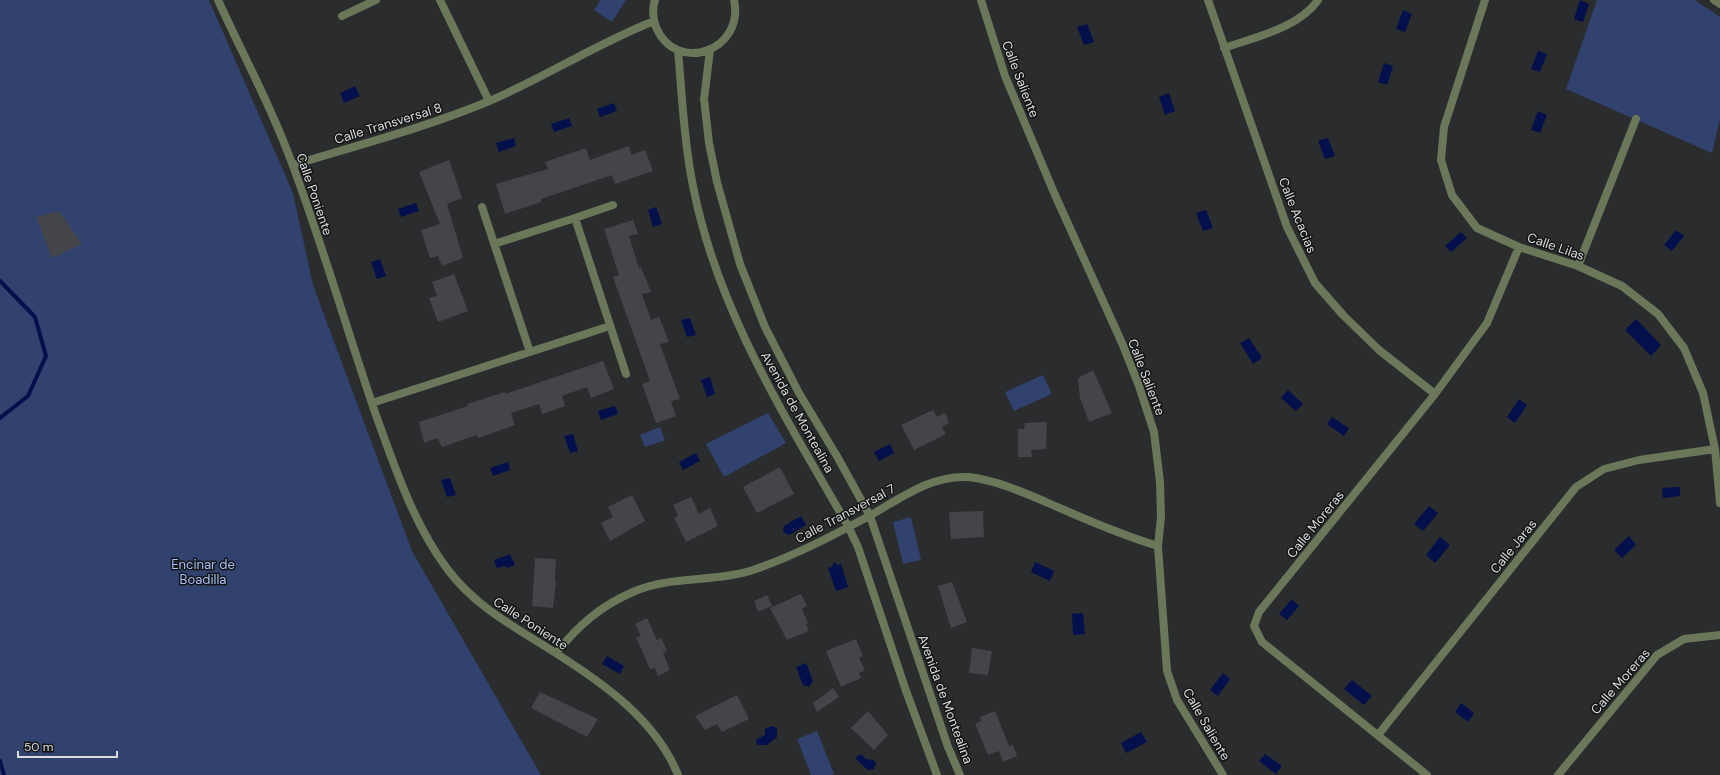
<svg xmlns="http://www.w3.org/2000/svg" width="1720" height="775" font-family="'DM Sans',sans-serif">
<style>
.green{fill:#30426d}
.water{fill:#03104c}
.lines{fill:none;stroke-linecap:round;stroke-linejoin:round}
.stream{stroke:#03104c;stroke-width:4}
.building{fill:#444548}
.street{stroke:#6a7758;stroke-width:8}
.labels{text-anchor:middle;stroke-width:3;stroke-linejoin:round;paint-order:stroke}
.street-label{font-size:13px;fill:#dbdcdd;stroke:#131415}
.park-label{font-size:13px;fill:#a6c0f7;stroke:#131415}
</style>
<rect width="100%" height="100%" fill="#2a2c2e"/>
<path class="green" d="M 0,0 L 209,0 L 293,193 L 313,285 L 412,551 L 541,775 L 0,775 Z
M 601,0 L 626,0 L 612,22 L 594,10 Z
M 1597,0 L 1695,0 L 1720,17 L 1720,119 L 1712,153 L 1566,89 Z
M 1043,375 L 1052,394 L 1014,411 L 1005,392 Z
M 768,413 L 786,443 L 724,477 L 706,444 Z
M 660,427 L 665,440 L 645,447 L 640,435 Z
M 911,517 L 921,560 L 903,564 L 893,522 Z
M 817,731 L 834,774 L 831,775 L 811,775 L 797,739 Z"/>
<path class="water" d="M 1580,0 L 1589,4 L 1583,22 L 1574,19 Z
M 1403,10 L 1412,14 L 1405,32 L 1396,29 Z
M 1087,24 L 1094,42 L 1084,45 L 1077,27 Z
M 1538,51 L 1547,54 L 1540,72 L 1531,69 Z
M 1384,63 L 1393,66 L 1387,85 L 1378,82 Z
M 355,86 L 360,96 L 344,103 L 340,93 Z
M 1169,93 L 1175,111 L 1165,115 L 1159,97 Z
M 614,103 L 617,111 L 600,117 L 597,109 Z
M 1538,111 L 1547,115 L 1540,133 L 1531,130 Z
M 569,118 L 572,126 L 554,132 L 551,124 Z
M 514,138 L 516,146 L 499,152 L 496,143 Z
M 1328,138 L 1335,156 L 1325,159 L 1318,141 Z
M 416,203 L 419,211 L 401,217 L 398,209 Z
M 656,207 L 662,224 L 653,227 L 648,210 Z
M 1206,210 L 1213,228 L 1203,231 L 1196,213 Z
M 1676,230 L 1684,236 L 1672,251 L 1664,245 Z
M 1461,232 L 1467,238 L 1451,252 L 1445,246 Z
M 380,259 L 386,276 L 377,279 L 371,262 Z
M 690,318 L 696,335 L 687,337 L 681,320 Z
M 1636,319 L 1661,345 L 1651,356 L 1625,330 Z
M 1249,338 L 1262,358 L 1253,364 L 1240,343 Z
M 710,377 L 715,394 L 707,397 L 701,380 Z
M 1288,390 L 1303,404 L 1296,411 L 1281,398 Z
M 1519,399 L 1527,405 L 1515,423 L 1507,417 Z
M 615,406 L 618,414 L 601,420 L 598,411 Z
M 1332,417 L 1349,428 L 1344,436 L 1327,424 Z
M 573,434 L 578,451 L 570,453 L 564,436 Z
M 890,444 L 894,453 L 879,461 L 874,452 Z
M 696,453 L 700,461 L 683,470 L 679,462 Z
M 508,462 L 510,470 L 493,476 L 490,468 Z
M 450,478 L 456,495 L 447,497 L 441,480 Z
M 1680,487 L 1680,496 L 1663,498 L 1662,488 Z
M 1429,506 L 1438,513 L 1423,531 L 1414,524 Z
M 801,516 L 806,525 L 789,535 L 783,532 L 784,526 Z
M 1629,536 L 1636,545 L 1622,558 L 1614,550 Z
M 1440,537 L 1450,545 L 1435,563 L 1426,555 Z
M 510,554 L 515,565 L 508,568 L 505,566 L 497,568 L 494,560 Z
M 834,562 L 838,565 L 841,564 L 848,587 L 836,591 L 828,568 L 832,567 Z
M 1035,562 L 1054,571 L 1050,581 L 1031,572 Z
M 1292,599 L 1299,606 L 1287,620 L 1279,614 Z
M 1083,613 L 1085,634 L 1073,635 L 1072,614 Z
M 607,656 L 624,666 L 620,674 L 602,664 Z
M 806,663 L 813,681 L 809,687 L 803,685 L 796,667 Z
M 1223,673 L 1230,679 L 1218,696 L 1210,690 Z
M 1352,680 L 1372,696 L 1364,705 L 1344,689 Z
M 1461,703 L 1474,713 L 1468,722 L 1455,712 Z
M 772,726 L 777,728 L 777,737 L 767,745 L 758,745 L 756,742 L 757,739 L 765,735 L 765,729 Z
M 1141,732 L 1147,742 L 1126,753 L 1121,743 Z
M 861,754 L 866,759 L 873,760 L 876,763 L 874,769 L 868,770 L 856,759 L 857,756 Z
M 1265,754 L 1282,766 L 1276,774 L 1259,761 Z"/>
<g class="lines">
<path class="stream" d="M 0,281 L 35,317 L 46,356 L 28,396 L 0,418
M 0,761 L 4,775"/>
</g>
<path class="building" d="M 629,146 L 631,155 L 645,150 L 653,171 L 615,184 L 612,175 L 541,199 L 541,202 L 505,214 L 496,184 L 548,169 L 545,162 L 586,148 L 590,160 Z
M 449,160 L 462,198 L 447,204 L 463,258 L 442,266 L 438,256 L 430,258 L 421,230 L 440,224 L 419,172 Z
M 59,211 L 82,244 L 52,258 L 36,217 Z
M 633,220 L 638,234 L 629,236 L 639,268 L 641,267 L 651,292 L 642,294 L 651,320 L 659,317 L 669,342 L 660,344 L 680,399 L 671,401 L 676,416 L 656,423 L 642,384 L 650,381 L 613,277 L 619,275 L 604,229 Z
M 454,274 L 468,311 L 438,322 L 429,298 L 437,296 L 432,282 Z
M 603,361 L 614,389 L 591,398 L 587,387 L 562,396 L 565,406 L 542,414 L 539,404 L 511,413 L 515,425 L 478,438 L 477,435 L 442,447 L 437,438 L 424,443 L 419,422 L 468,406 L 467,404 L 505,392 L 505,394 Z
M 1093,370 L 1112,413 L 1089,422 L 1080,398 L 1078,378 Z
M 933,410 L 937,417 L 945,413 L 949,423 L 942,427 L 946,434 L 914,450 L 901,425 Z
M 1047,422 L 1046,449 L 1031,450 L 1032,457 L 1018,457 L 1018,429 L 1024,429 L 1025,423 Z
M 780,467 L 794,494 L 757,513 L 743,487 Z
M 632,495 L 645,521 L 610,541 L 601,523 L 613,517 L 608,507 Z
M 691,497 L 699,514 L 710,508 L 718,526 L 686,542 L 674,518 L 678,516 L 673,505 Z
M 983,511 L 984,537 L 951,539 L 949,512 Z
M 535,558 L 556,559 L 555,579 L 556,583 L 553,608 L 532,606 Z
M 952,582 L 967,622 L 951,628 L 938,586 Z
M 801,594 L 807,606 L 802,609 L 808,623 L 806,624 L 809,631 L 787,640 L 770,608 Z
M 767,595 L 772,606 L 758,612 L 754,601 Z
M 647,618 L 657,640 L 661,638 L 667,650 L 663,653 L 670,670 L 658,676 L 655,668 L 650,669 L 636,637 L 641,636 L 635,624 Z
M 856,639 L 863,656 L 859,658 L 865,670 L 859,673 L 861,678 L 841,687 L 826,651 Z
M 972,648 L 992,651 L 988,675 L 969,673 Z
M 833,688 L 839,697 L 817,712 L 813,703 Z
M 540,692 L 598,719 L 587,737 L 531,708 Z
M 737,695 L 749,719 L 722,732 L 717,724 L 705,730 L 695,716 Z
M 868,711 L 888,735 L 874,750 L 851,728 Z
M 995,711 L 1009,746 L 1013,745 L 1017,756 L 1003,762 L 999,751 L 988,755 L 975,724 L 981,721 L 980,717 Z"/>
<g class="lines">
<path class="street" d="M 218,0 C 243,55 272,108 293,166 C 324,249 348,334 377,418 C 396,470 414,525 448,570 C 477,608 515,627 554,652 C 603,683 656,720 678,775
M 440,0 L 489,101
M 655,0 C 652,8 653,20 656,27 C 676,75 745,51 734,0
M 981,0 L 1005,76 L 1055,195 L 1122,343 L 1139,386 L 1154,432 L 1160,482 L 1161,517 L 1158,546 L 1167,671 L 1177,700 L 1223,775
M 1208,0 L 1287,227 L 1315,283 L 1343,315 L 1379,350 L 1435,394
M 1485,0 L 1444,127 L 1441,160 L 1452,195 L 1477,228 L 1519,247 L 1578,266 L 1622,286 L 1658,314 L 1684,348 L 1703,393 L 1715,449 L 1720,503
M 1714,0 L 1720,4
M 342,16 L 376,0
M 1224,48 C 1255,37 1299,28 1318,0
M 678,50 C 682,95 684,141 693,186 C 717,310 786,418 848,526 L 858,547 L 905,688 L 937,775
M 710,50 L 704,99 L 709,143 L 717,182 L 740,264 L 765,327 L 799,393 L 838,458 L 870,516 L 948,747 L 960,775
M 293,165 C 358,145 424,128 487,102 C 544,78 596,44 654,21
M 482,207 L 530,352
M 575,218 L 613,205
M 494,244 L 575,218 L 626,374
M 1578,266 L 1636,119
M 372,403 L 610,326
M 556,653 C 578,626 600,606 633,592 C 670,575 717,583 756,569 C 796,555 834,535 871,515 C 901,498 931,475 968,477 C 999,480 1034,497 1062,509 C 1094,523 1125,536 1158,546
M 1378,735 L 1576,487 L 1604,469 L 1639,460 L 1715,449
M 1427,775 L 1262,642 L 1254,626 L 1259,612 L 1435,394 L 1487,323 L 1519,247
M 1558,775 L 1657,655 L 1684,639 L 1720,635"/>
</g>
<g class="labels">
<g class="street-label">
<text transform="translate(1021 79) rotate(69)" y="5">Calle Saliente</text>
<text transform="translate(388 123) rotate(-17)" y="5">Calle Transversal 8</text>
<text transform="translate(315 194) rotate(71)" y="5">Calle Poniente</text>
<text transform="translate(1298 215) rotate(68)" y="5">Calle Acacias</text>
<text transform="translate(1556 246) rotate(19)" y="5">Calle Lilas</text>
<text transform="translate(1147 377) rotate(69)" y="5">Calle Saliente</text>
<text transform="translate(798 412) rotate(61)" y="5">Avenida de Montealina</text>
<text transform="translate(845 513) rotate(-28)" y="5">Calle Transversal 7</text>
<text transform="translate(1315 524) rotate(-51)" y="5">Calle Moreras</text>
<text transform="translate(1513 546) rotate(-51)" y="5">Calle Jaras</text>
<text transform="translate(531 623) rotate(33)" y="5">Calle Poniente</text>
<text transform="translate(1620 681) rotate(-49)" y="5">Calle Moreras</text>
<text transform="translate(946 699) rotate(70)" y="5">Avenida de Montealina</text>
<text transform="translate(1207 724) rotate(60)" y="5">Calle Saliente</text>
</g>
<g class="park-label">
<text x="203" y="569">Encinar de<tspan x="203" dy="15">Boadilla</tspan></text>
</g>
</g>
<path d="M18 751v6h99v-6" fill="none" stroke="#dbdcdd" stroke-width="2"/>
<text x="24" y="751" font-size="12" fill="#dbdcdd" stroke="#131415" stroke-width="3" paint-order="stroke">50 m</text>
</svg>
